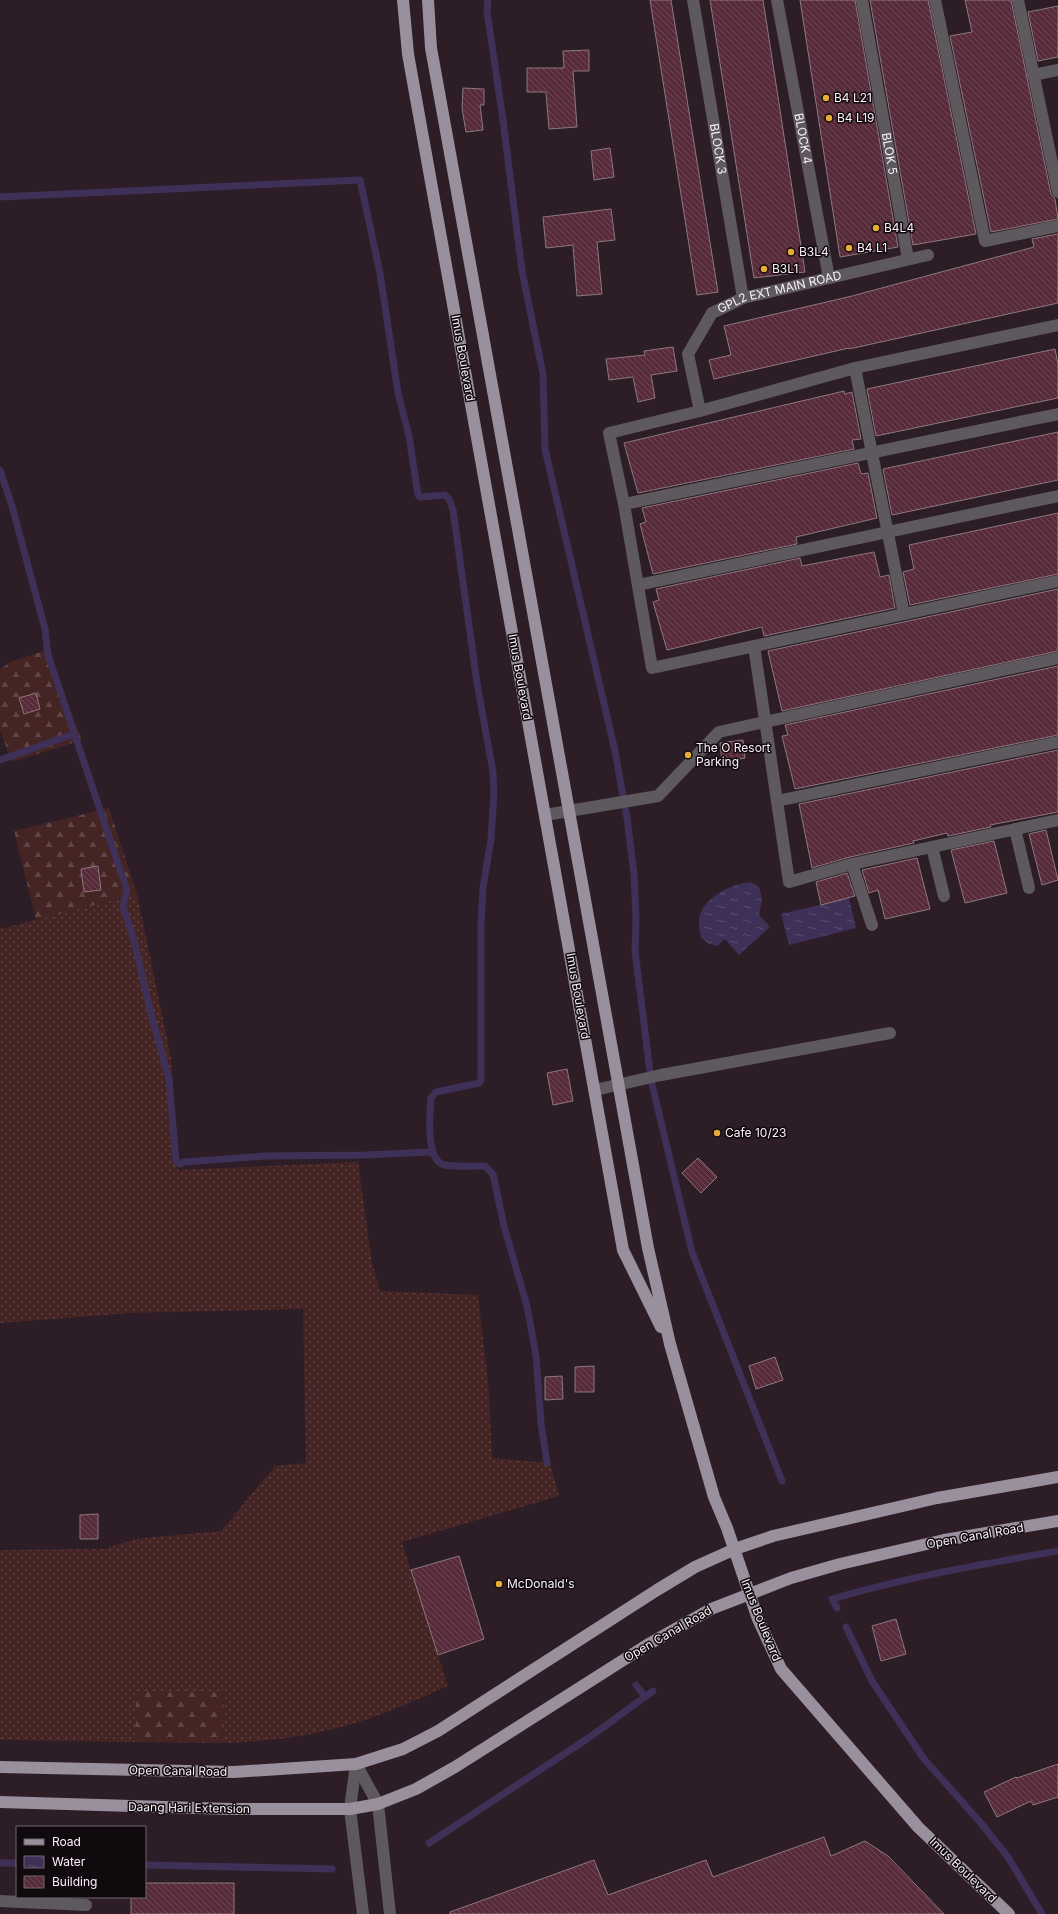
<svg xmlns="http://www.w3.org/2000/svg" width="1058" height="1914" font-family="Inter,sans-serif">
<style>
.grass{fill:url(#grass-dots)}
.forest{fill:url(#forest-firs)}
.water{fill:url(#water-ripples)}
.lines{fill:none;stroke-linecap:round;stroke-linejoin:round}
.stream{stroke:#3f3057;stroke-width:7}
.building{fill:url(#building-back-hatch);stroke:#8d787d}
.minor{stroke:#5e595f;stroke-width:12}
.major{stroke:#9a8f9c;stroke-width:12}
.poi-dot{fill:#e5ad35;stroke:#100a0e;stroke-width:1.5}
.labels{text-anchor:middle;stroke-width:3;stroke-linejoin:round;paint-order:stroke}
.poi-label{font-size:12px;fill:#fbf0f7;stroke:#100a0e;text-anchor:start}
.street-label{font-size:12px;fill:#fbf0f7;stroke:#100a0e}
</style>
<defs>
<pattern id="grass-dots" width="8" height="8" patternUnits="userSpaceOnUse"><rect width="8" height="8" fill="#452524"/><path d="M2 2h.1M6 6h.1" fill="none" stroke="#614545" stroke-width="1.8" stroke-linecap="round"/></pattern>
<pattern id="forest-firs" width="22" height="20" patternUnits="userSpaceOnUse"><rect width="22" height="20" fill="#452524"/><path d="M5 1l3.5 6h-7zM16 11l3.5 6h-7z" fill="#614545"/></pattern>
<pattern id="water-ripples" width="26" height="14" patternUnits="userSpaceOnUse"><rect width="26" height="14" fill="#3f3057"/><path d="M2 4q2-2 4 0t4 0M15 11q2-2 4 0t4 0" fill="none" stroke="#5c4e70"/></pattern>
<pattern id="building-back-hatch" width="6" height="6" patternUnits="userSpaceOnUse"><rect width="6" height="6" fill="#572b39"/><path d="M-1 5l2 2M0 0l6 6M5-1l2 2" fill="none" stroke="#704a56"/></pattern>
</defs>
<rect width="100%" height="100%" fill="#2c1d27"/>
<path class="grass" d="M 137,894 L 171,1058 L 178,1170 L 358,1162 L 372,1263 L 380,1291 L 478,1295 L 489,1392 L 492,1458 L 550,1463 L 559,1496 L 402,1542 L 448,1686 C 411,1702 373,1720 333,1729 C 297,1738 261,1742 224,1743 L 223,1691 L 136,1691 L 135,1742 L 0,1740 L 0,1550 L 104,1549 L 135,1539 L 221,1531 L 275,1466 L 306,1463 L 303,1309 L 130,1313 L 0,1323 L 0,929 Z"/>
<path class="forest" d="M 47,650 L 82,740 L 12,762 L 0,730 L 0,669 L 12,661 Z
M 109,808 L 137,894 L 36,920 L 14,831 Z
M 136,1691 L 223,1691 L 224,1743 L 135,1742 Z"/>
<path class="water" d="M 751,882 L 759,887 L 762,899 L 759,915 L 770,927 L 739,955 L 725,939 L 717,946 L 709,944 L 701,938 C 699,929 697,918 702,910 C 712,893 733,884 751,882 Z
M 849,898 L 856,928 L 789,945 L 781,914 Z"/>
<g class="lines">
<path class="stream" d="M 488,0 L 487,11 L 503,120 L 522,271 L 543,374 L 545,449 L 615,751 L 627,818 L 634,874 L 636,918 L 635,951 L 651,1080 L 692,1252 L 782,1481
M 0,197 L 360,180 L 380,273 L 398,393 L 409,436 L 418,495 L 421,497 L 445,495 L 449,499 L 453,510 L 477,683 L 493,772 L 494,793 L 491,839 L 483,888 L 481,924 L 481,1080 L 479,1083 L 436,1092 L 431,1098 C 430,1112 425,1160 444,1165 C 456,1167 472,1166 485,1166 L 493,1174 L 504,1226 L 527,1306 L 536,1356 L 541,1423 L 547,1463
M 0,470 L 12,506 L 45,629 L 48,655 L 127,890 L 123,906 L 134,941 L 152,1018 L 169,1079 L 176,1161 L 180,1164 L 184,1162 L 266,1156 L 365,1155 L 432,1152
M 0,760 L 74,734
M 837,1608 L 832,1599 C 907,1577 982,1564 1058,1551
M 846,1627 L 872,1681 L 924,1759 L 980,1822 L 1008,1857 L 1042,1914
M 636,1685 L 645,1697
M 429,1843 L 590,1737 L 653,1691
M 0,1863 L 17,1863
M 145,1865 L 332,1869"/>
</g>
<path class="building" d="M 650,0 L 671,0 L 718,292 L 697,295 Z
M 710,0 L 763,0 L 805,272 L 754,278 Z
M 800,0 L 855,0 L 898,247 L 840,257 Z
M 870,0 L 928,0 L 976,234 L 913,245 Z
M 965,0 L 1011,0 L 1051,194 L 1055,199 L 1058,219 L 991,232 L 950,36 L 972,32 Z
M 1058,6 L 1058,57 L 1038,61 L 1028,12 Z
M 589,50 L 589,71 L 573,71 L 577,127 L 549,129 L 546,92 L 527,92 L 527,68 L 564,68 L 563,51 Z
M 463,88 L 484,89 L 484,105 L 480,105 L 483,130 L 466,132 L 462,108 Z
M 610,148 L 614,177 L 594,180 L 591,151 Z
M 611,209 L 615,240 L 597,242 L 602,294 L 577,296 L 573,245 L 546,248 L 543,217 Z
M 1058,234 L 1058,303 L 849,349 L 849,348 L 714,379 L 709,360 L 731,355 L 724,326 L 852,296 L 1034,247 L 1032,239 Z
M 673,347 L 677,371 L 651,375 L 655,398 L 638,402 L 633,377 L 609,380 L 606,359 L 645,355 L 644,351 Z
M 1055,349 L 1058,364 L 1058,398 L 876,436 L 867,389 Z
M 844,391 L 845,394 L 852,392 L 861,439 L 852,440 L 854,449 L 638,493 L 624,443 Z
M 1058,432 L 1058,480 L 892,515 L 883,469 Z
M 858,463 L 861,474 L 868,473 L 877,518 L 796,537 L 797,544 L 653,574 L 640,524 L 646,522 L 642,508 Z
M 1058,513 L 1058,574 L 910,605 L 903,572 L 914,569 L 909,545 Z
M 874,552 L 880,577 L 889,575 L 895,608 L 764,636 L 762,627 L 667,650 L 653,602 L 659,600 L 656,589 L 800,558 L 802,566 Z
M 1058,589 L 1058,651 L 782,711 L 768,651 Z
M 1058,666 L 1058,735 L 795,789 L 782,736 L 788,735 L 785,725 Z
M 36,693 L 40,709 L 24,714 L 19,698 Z
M 743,740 L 745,758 L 722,762 L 720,743 Z
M 1058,750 L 1058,812 L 990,825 L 991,827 L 948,836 L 947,833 L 913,841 L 914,843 L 850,857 L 812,868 L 799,804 Z
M 1046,830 L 1058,880 L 1042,885 L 1029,834 Z
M 994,841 L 1007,893 L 965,903 L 951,850 Z
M 917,858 L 930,909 L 885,919 L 878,890 L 869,893 L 862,870 Z
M 98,866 L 101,890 L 84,892 L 81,869 Z
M 847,873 L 855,896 L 821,905 L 816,882 Z
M 567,1069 L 573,1101 L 553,1105 L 547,1073 Z
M 698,1158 L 717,1177 L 701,1193 L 682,1173 Z
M 775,1357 L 783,1380 L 756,1389 L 749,1366 Z
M 594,1366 L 594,1392 L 575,1392 L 575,1367 Z
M 562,1376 L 563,1399 L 545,1400 L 545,1377 Z
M 98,1514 L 98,1539 L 80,1539 L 80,1515 Z
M 459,1556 L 484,1639 L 438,1655 L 411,1570 Z
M 896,1619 L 906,1654 L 881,1661 L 872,1626 Z
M 1058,1764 L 1058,1797 L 1033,1805 L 1031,1801 L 997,1817 L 984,1792 L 1016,1777 L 1017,1778 Z
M 824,1837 L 831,1856 L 865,1841 L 888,1856 L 944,1914 L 450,1914 L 450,1912 L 594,1860 L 608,1895 L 706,1860 L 713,1877 Z
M 145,1883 L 234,1883 L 234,1914 L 131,1914 L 131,1897 L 145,1897 Z"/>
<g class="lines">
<g class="minor">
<path id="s1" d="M 693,0 L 743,298"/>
<path id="s2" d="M 777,0 L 829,278"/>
<path id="s3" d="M 862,0 L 908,259"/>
<path d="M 935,0 L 985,241 L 1058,226"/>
<path d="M 1018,0 L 1058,192"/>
<path d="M 1033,75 L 1058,70"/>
<path d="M 1058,325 L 855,368 L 700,411 L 609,433 L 624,504 L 652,668 L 1058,581"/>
<path d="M 855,368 L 904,614"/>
<path id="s4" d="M 700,411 L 688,354 L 712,313 L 743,298 L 928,255"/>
<path d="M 624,504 L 1058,414"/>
<path d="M 638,585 L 1058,496"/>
<path d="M 754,646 L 789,882 L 852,864 L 1058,820"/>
<path d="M 777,801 L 1058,742"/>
<path d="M 545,815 L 658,796 L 719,732 L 1058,658"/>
<path d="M 1015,829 L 1029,888"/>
<path d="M 932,847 L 944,896"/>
<path d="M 852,864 L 872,925"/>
<path d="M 595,1090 L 661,1075 L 890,1033"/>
<path d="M 356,1764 L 378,1804 L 390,1914"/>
<path d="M 356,1764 L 350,1809 L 363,1914"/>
<path d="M 0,1901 L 86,1905"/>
</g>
<path class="major" d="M 403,0 L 408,54 L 623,1250 L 661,1327
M 428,0 L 431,48 L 648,1248 L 670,1344 L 714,1497 L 727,1528 L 758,1619 L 781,1669 L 918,1827 L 1009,1914
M 0,1767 L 234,1772 L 356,1764 L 403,1749 L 438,1731 L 657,1590 L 695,1567 L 735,1549 L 773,1536 L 937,1498 L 1058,1477
M 0,1802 L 231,1809 L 350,1809 L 378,1804 L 416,1789 L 455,1767 L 647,1645 L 711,1609 L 791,1578 L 840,1564 L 944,1540 L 1058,1521"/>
</g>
<g class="poi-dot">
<circle cx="826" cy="98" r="4"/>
<circle cx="829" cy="118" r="4"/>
<circle cx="876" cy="228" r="4"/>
<circle cx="849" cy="248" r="4"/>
<circle cx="791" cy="252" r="4"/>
<circle cx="764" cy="269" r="4"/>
<circle cx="688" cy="755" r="4"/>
<circle cx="717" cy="1133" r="4"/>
<circle cx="499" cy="1584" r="4"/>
</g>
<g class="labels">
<g class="poi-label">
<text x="834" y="102">B4 L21</text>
<text x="837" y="122">B4 L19</text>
<text x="884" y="232">B4L4</text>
<text x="857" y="252">B4 L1</text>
<text x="799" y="256">B3L4</text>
<text x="772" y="273">B3L1</text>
<text x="696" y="752">The O Resort<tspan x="696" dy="14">Parking</tspan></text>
<text x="725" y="1137">Cafe 10/23</text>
<text x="507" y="1588">McDonald's</text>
</g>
<g class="street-label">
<text dy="4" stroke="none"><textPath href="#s2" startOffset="141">BLOCK 4</textPath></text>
<text dy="4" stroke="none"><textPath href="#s1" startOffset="151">BLOCK 3</textPath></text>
<text dy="4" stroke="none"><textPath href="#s3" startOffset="156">BLOK 5</textPath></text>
<text dy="4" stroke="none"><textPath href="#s4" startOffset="177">GPL2 EXT MAIN ROAD</textPath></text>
<text transform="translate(463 358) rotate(80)" y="4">Imus Boulevard</text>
<text transform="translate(520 677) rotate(80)" y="4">Imus Boulevard</text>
<text transform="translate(578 996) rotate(80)" y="4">Imus Boulevard</text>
<text transform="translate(975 1536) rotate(-10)" y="4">Open Canal Road</text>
<text transform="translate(761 1620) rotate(68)" y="4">Imus Boulevard</text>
<text transform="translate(668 1634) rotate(-30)" y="4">Open Canal Road</text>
<text transform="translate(178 1771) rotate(1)" y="4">Open Canal Road</text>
<text transform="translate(189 1808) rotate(1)" y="4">Daang Hari Extension</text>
<text transform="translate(963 1870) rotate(44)" y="4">Imus Boulevard</text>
</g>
</g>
<rect x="16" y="1826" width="130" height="72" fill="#100a0e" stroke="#6e666b"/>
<rect x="24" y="1839" width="20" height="6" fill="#9a8f9c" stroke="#6e666b"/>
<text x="52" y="1846" font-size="12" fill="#fbf0f7">Road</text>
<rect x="24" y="1856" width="20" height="12" fill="url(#water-ripples)" stroke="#6e666b"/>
<text x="52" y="1866" font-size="12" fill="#fbf0f7">Water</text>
<rect x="24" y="1876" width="20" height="12" fill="url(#building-back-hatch)" stroke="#6e666b"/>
<text x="52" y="1886" font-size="12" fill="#fbf0f7">Building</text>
</svg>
